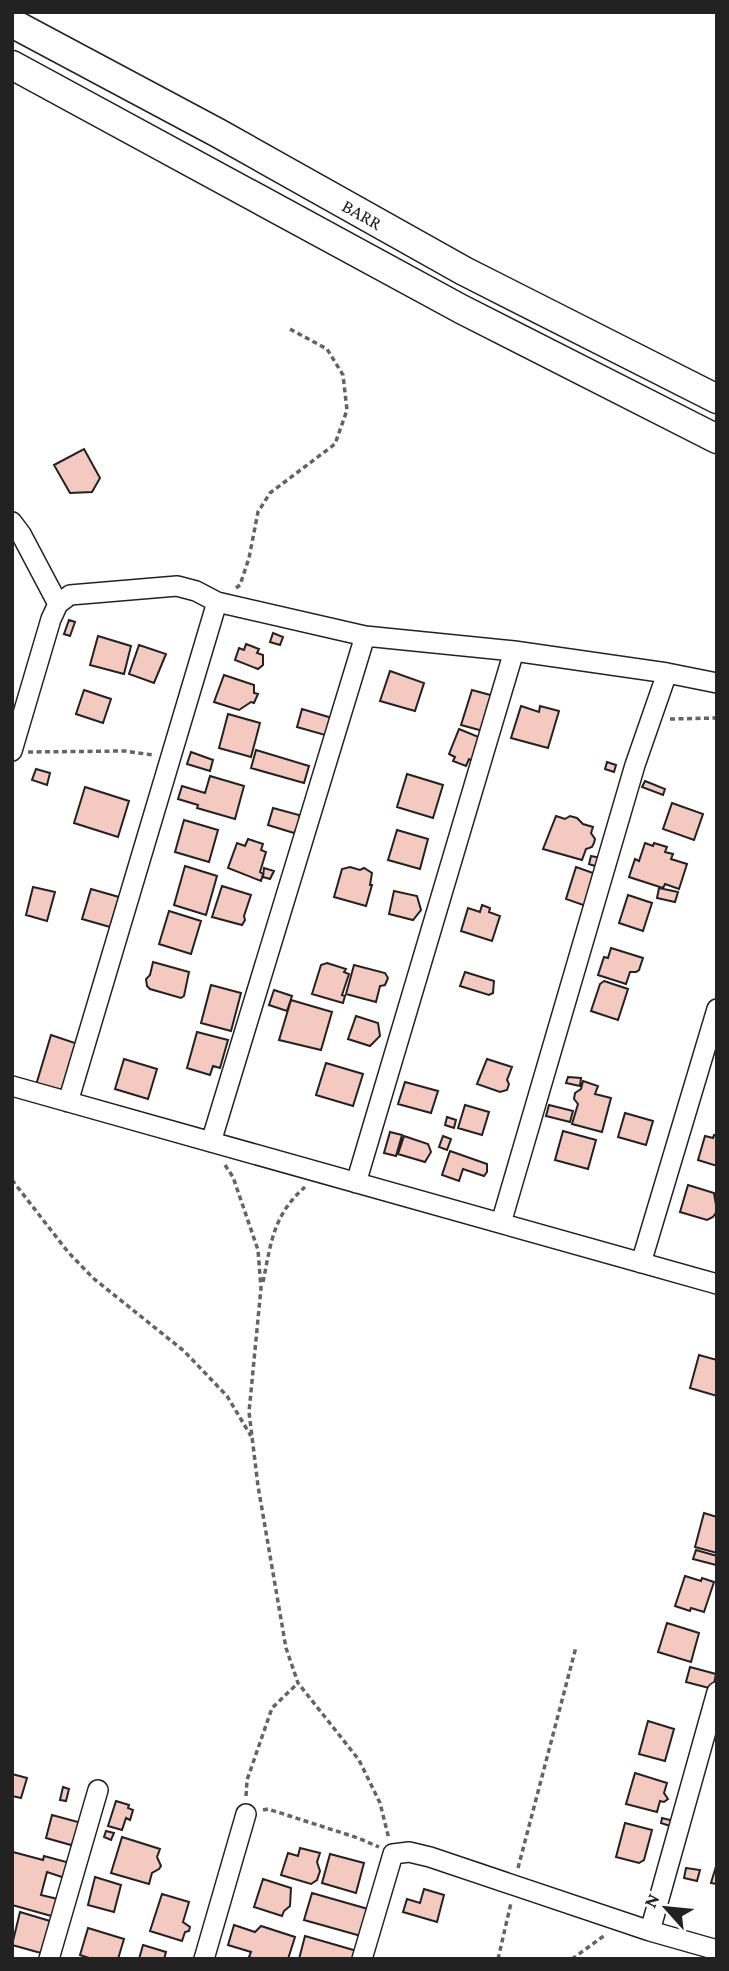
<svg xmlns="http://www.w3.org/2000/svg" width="729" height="1971" font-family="'Crimson Pro',serif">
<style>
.building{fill:#f3c9c0;stroke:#222;stroke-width:2}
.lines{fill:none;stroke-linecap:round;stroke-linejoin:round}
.minor-casing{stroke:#222;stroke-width:22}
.highway-casing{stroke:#222;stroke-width:31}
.path{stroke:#646464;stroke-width:3.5;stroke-dasharray:5 3.5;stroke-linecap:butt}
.minor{stroke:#fff;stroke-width:19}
.highway{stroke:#fff;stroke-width:28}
.labels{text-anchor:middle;stroke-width:5;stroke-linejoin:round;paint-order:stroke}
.street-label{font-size:19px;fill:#222;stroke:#fff}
</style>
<rect width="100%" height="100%" fill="#fff"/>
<path class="building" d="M 84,449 L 100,478 L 92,492 L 70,493 L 54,465 Z
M 69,620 L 75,622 L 70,636 L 64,634 Z
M 273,633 L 283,637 L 280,645 L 270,642 Z
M 98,636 L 131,646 L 124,674 L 90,665 Z
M 246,644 L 259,649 L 257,653 L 263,655 L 263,665 L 258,669 L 235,660 L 239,648 L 244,650 Z
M 139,645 L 166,654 L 154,683 L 129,674 Z
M 390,671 L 424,683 L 415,711 L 380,701 Z
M 224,675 L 254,685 L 254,693 L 258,694 L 254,703 L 251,702 L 239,710 L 214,702 Z
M 84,690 L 111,699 L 103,723 L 76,714 Z
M 472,690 L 494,696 L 483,731 L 461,725 Z
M 521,706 L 539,712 L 540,706 L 559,711 L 548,748 L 511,738 Z
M 302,709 L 332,718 L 329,731 L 325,735 L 297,727 Z
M 228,714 L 260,723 L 251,757 L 219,748 Z
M 459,729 L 481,738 L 473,761 L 469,759 L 466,766 L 453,761 L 455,757 L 449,754 Z
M 256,750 L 309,766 L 304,783 L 251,768 Z
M 191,752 L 213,760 L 210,771 L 187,764 Z
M 607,762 L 616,765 L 614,772 L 605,769 Z
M 36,769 L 50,773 L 47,785 L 32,780 Z
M 407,774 L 443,785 L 433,818 L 397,807 Z
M 210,776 L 244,786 L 235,819 L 197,808 L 198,805 L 178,799 L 182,786 L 205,793 Z
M 645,781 L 665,789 L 663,795 L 642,787 Z
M 85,787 L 129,801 L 118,837 L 74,823 Z
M 672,803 L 703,814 L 694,840 L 663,829 Z
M 273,808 L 299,815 L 300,823 L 294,833 L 268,825 Z
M 556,816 L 565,819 L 570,816 L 577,818 L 583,824 L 593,827 L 591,833 L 595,839 L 594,843 L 592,847 L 586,849 L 582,860 L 543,849 Z
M 184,820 L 218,830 L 209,862 L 175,852 Z
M 397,830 L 428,839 L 420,869 L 388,860 Z
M 248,839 L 263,844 L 261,850 L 266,852 L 260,872 L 263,874 L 261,881 L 228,868 L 237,843 L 245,846 Z
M 645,843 L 653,846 L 654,843 L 667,847 L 665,852 L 673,854 L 671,859 L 687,864 L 679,889 L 665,884 L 663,888 L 629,877 L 635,859 L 639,861 Z
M 591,856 L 601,858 L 598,867 L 589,864 Z
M 185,866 L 217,876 L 206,915 L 174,905 Z
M 350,867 L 360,870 L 364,868 L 372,873 L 370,885 L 372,885 L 366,906 L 334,897 L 342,869 Z
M 576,867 L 596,874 L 586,906 L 566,899 Z
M 264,868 L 274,871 L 270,879 L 263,877 Z
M 222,886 L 251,895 L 244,916 L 245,920 L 242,925 L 212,917 Z
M 33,887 L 55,892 L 47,921 L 26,915 Z
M 659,888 L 678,892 L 675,902 L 657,898 Z
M 91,889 L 119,897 L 110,927 L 82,919 Z
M 394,891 L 417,896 L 421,910 L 413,920 L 389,914 Z
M 628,895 L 652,903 L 643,931 L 619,923 Z
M 482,905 L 490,908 L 489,912 L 500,916 L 492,941 L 461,931 L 468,908 L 480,912 Z
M 169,911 L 201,921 L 191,954 L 159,944 Z
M 611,948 L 643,958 L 639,970 L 636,972 L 630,972 L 626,984 L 598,975 L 604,957 L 608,958 Z
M 153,962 L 189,972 L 184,996 L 181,998 L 150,989 L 147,986 L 146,979 L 150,975 Z
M 327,963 L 346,969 L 344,972 L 349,974 L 342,995 L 345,996 L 343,1003 L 312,994 L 321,965 Z
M 354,965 L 385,973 L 388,978 L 385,985 L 380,986 L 376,1002 L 346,994 Z
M 465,972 L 494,981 L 493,993 L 489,995 L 460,986 Z
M 604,981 L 628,989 L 618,1020 L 591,1011 L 600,984 Z
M 211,985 L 241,993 L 231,1031 L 201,1023 Z
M 274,990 L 292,996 L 287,1011 L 269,1005 Z
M 291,1000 L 332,1012 L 321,1050 L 279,1040 Z
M 356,1016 L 378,1023 L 380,1036 L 370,1046 L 348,1039 Z
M 197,1032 L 228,1040 L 220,1068 L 213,1066 L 210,1075 L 187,1068 Z
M 51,1035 L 75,1043 L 77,1046 L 63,1093 L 36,1085 Z
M 124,1059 L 157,1069 L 148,1099 L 115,1089 Z
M 487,1059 L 512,1067 L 507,1080 L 509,1084 L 507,1090 L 500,1092 L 477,1084 Z
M 326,1063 L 363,1074 L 353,1106 L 316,1095 Z
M 568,1077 L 581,1078 L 580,1086 L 566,1083 Z
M 583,1081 L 598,1086 L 595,1094 L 611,1098 L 602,1132 L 572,1124 L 578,1104 L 574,1099 L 575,1093 L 581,1089 Z
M 405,1082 L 438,1091 L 431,1113 L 398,1104 Z
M 465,1105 L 489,1112 L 482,1135 L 458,1128 Z
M 549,1105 L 573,1111 L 570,1122 L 546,1116 Z
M 625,1113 L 653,1121 L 646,1145 L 618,1137 Z
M 447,1117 L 456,1120 L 454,1128 L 445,1125 Z
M 563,1131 L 596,1140 L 588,1169 L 555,1160 Z
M 390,1132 L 402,1135 L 396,1156 L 384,1153 Z
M 714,1135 L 717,1136 L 717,1166 L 698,1160 L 705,1136 L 713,1138 Z
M 404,1136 L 428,1144 L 431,1152 L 425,1162 L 398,1154 Z
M 443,1136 L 451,1139 L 447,1150 L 439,1147 Z
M 450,1151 L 487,1164 L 487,1172 L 484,1176 L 463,1169 L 459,1181 L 442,1175 Z
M 688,1185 L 714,1193 L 717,1211 L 713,1217 L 707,1220 L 680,1212 Z
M 699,1355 L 717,1360 L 717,1396 L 690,1388 Z
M 704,1513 L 717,1517 L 717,1553 L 695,1547 Z
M 696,1550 L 717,1556 L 716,1565 L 693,1559 Z
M 685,1576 L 701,1581 L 702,1578 L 714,1582 L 704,1612 L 691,1608 L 690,1611 L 675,1606 Z
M 667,1623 L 699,1633 L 691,1662 L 658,1652 Z
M 690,1667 L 716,1674 L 713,1689 L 686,1682 Z
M 648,1721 L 674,1729 L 665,1761 L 639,1754 Z
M 635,1773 L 667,1783 L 664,1793 L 668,1799 L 664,1802 L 660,1801 L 657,1812 L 626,1804 Z
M 12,1774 L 27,1778 L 21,1798 L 12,1796 Z
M 63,1787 L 69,1789 L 66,1801 L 60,1800 Z
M 116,1801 L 129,1805 L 128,1808 L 133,1810 L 130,1820 L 126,1818 L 122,1830 L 108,1826 Z
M 52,1815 L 78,1822 L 78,1837 L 71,1845 L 46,1838 Z
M 662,1818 L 674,1821 L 673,1827 L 661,1823 Z
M 625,1823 L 652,1830 L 644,1860 L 639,1863 L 616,1857 Z
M 106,1831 L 114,1833 L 111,1840 L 104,1837 Z
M 122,1837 L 160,1849 L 157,1857 L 161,1866 L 159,1869 L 152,1873 L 149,1884 L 111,1873 Z
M 300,1848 L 320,1853 L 317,1862 L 320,1871 L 317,1880 L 311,1884 L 281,1875 L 288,1853 L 298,1856 Z
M 13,1852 L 43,1860 L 44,1856 L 74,1864 L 65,1878 L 47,1872 L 41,1895 L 62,1900 L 55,1917 L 12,1905 Z
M 330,1854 L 364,1863 L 356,1893 L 322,1883 Z
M 717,1863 L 717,1884 L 711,1883 Z
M 686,1868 L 700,1870 L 697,1881 L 684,1878 Z
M 95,1877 L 121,1885 L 114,1912 L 88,1905 Z
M 263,1879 L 291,1888 L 290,1906 L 284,1911 L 282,1916 L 254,1907 Z
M 424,1889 L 444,1895 L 437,1922 L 403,1912 L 407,1899 L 420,1903 Z
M 312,1893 L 368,1909 L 361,1936 L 304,1920 Z
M 162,1894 L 189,1902 L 183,1922 L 190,1927 L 189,1931 L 185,1932 L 182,1941 L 150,1931 Z
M 20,1912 L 50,1921 L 41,1953 L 12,1945 Z
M 234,1925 L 255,1932 L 261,1926 L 295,1937 L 288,1959 L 254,1959 L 249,1957 L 251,1952 L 228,1945 Z
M 88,1928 L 124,1939 L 118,1959 L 92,1959 L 80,1955 Z
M 305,1936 L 357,1951 L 355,1959 L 299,1959 Z
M 143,1945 L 166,1952 L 164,1959 L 139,1959 Z"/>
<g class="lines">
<defs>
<path id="minor" d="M 12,522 L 21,534 L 58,604
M 12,751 L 51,619 L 58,604 L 70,595 L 177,586 L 196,591 L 217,602 L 365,636 L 514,651 L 667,673 L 717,683
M 12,1086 L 717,1284
M 68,1102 L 217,602
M 211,1142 L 365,636
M 356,1183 L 514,651
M 501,1223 L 635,765 L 667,673
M 641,1263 L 717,1009
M 650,1931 L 717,1692
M 49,1959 L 98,1790
M 204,1959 L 246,1814
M 362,1959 L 393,1854 L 409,1852 L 430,1857 L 650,1931 L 717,1950"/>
<g id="highway">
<path id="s1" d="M 12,23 L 218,133 L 464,271 L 717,399"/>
<path d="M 12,65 L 461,309 L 717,439"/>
</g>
</defs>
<use href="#minor" class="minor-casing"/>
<use href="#highway" class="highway-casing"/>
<path class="path" d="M 236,588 L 240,585 L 249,558 L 258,512 L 270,493 L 335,444 L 347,410 L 343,375 L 327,349 L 288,328
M 670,719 L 717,718
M 28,752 L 125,751 L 153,755
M 225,1165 L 233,1177 L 258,1250 L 261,1288 L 249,1412 L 258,1486 L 286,1648 L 298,1683 L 359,1760 L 380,1803 L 389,1839
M 12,1180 L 68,1252 L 93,1278 L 184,1351 L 227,1396 L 251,1436
M 263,1282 C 271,1243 273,1215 305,1187
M 246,1796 L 247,1780 L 272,1708 L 298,1683
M 263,1810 L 268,1809 L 358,1838 L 379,1847
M 518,1868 L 576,1647
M 498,1959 L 511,1903
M 572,1959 L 605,1935"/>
<use href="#minor" class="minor"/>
<use href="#highway" class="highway"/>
</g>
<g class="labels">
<g class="street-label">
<text dy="7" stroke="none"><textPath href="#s1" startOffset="399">BARR</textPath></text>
</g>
</g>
<rect width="729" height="1971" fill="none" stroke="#222222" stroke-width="28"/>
<g transform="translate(666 1908) rotate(297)" stroke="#ffffff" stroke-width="5" paint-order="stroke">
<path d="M0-5L12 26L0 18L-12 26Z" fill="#222222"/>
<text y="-10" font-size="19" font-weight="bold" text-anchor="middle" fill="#222222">N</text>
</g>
</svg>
